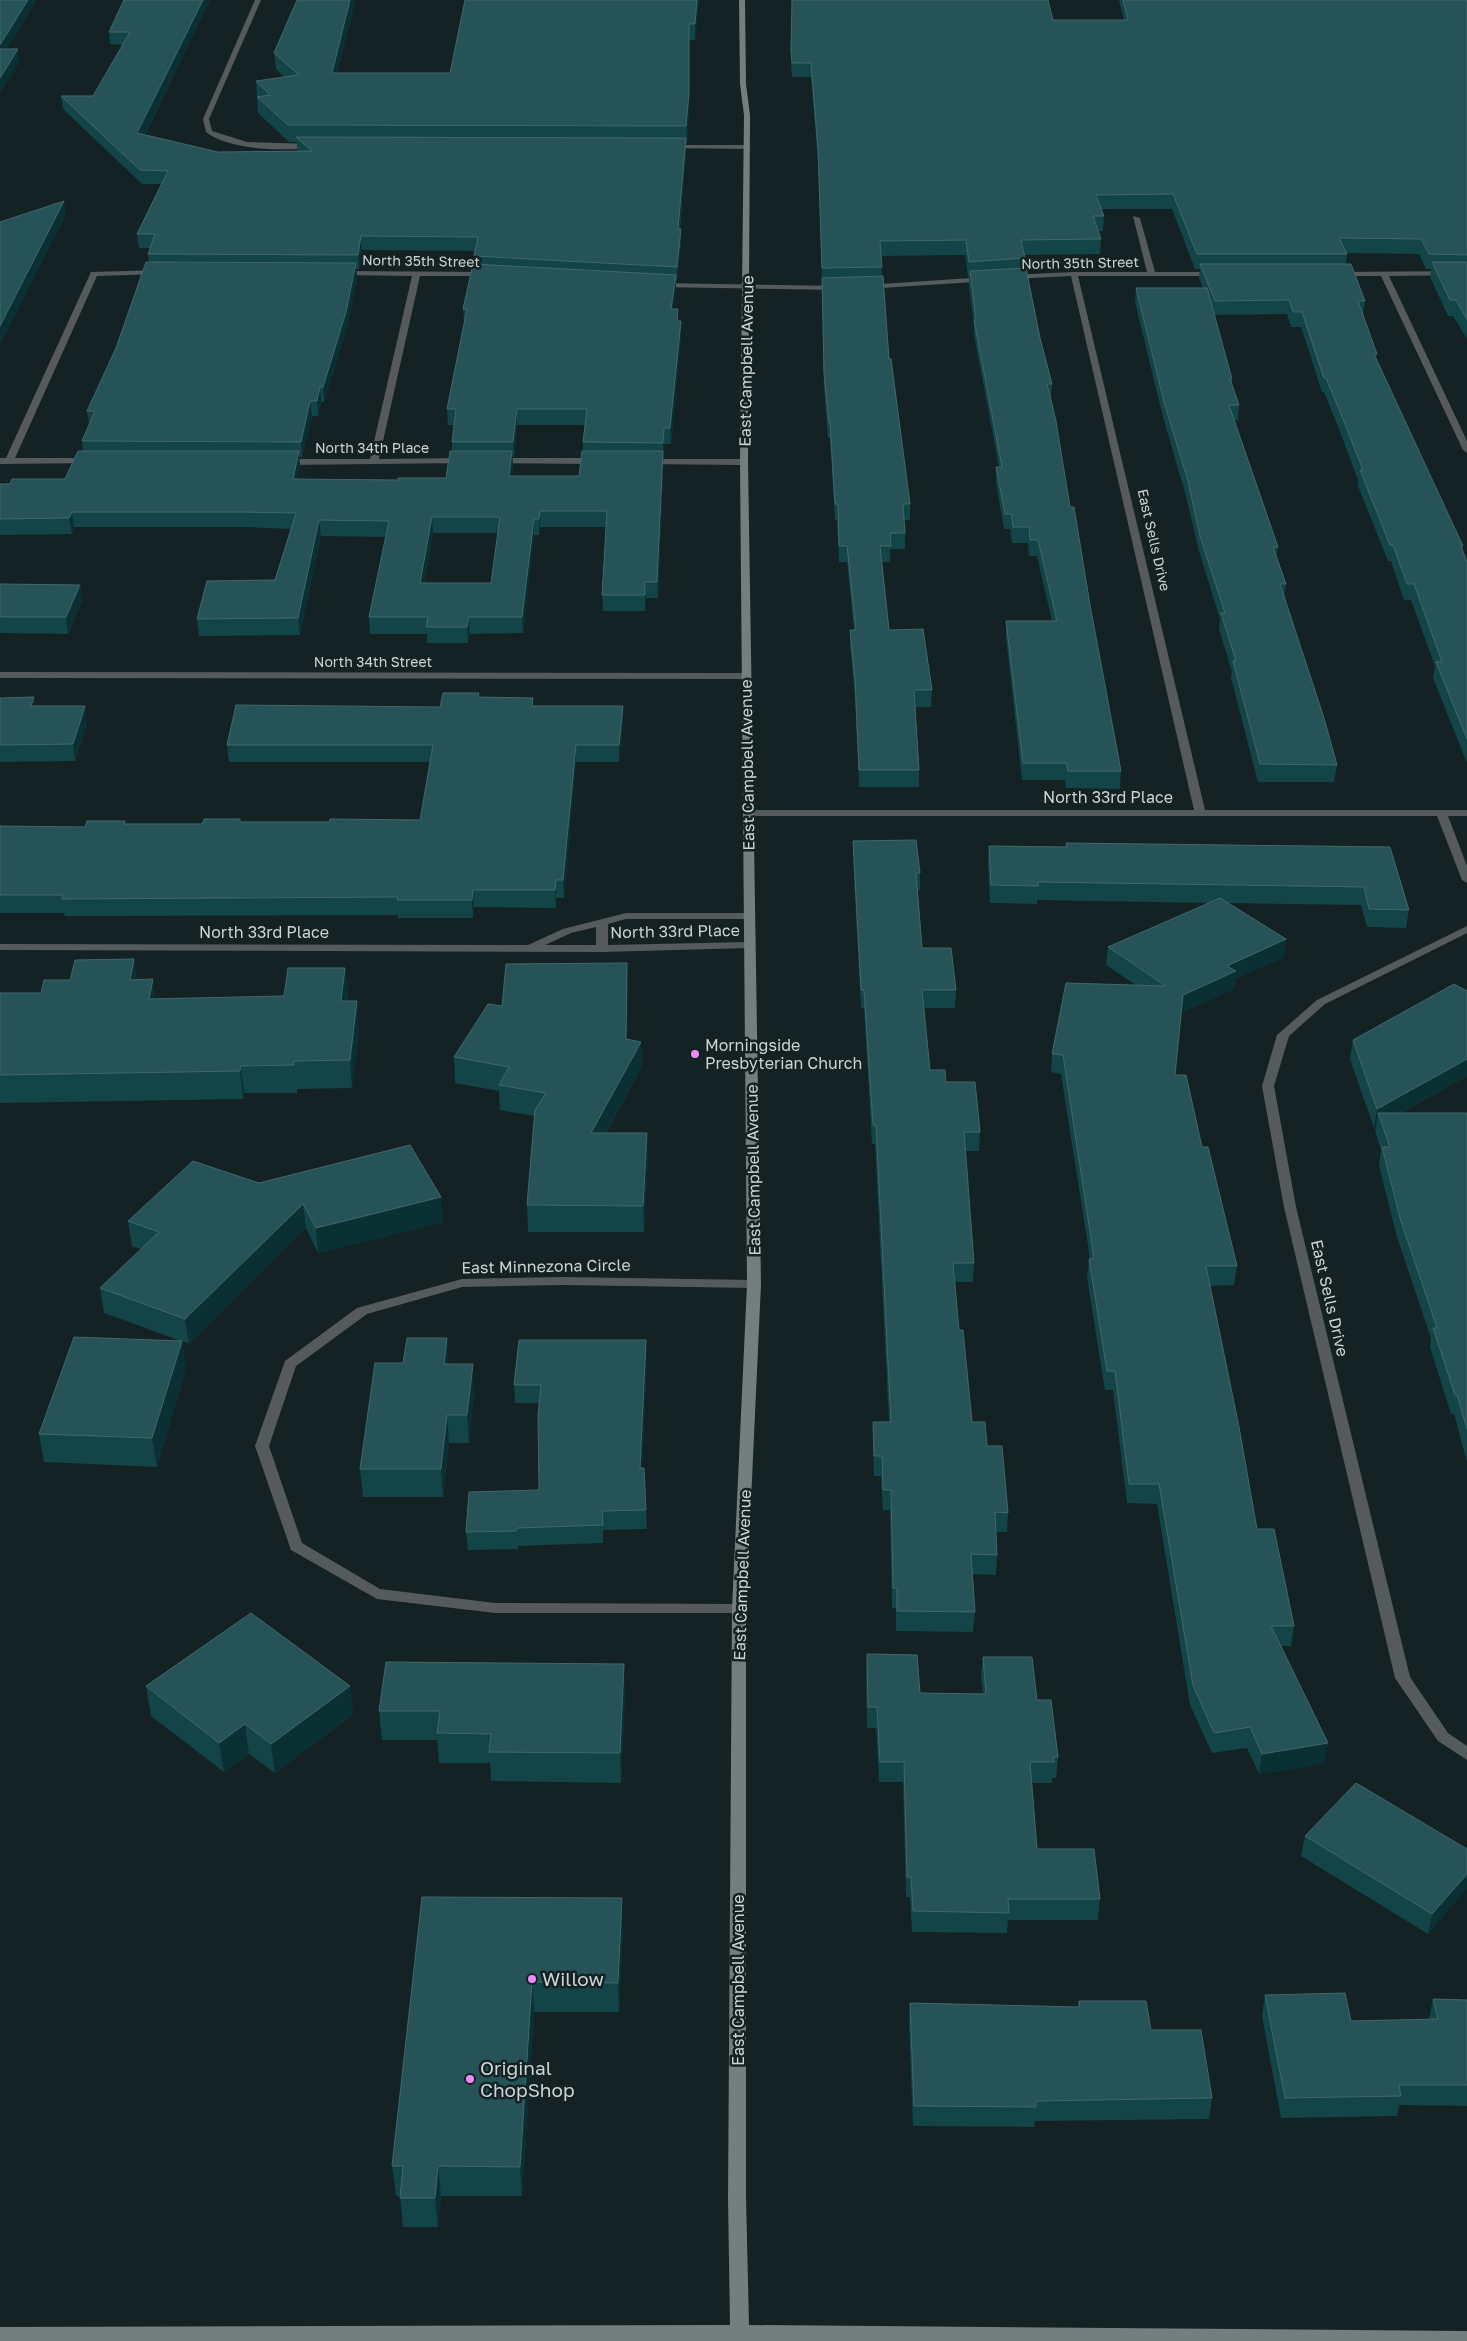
<svg xmlns="http://www.w3.org/2000/svg" width="1467" height="2341" font-family="'Golos Text',sans-serif">
<style>
.lines{fill:none;stroke-linecap:round;stroke-linejoin:round}
.street{fill:#555b5c;fill-rule:evenodd}
.secondary{fill:#737e7e;fill-rule:evenodd}
.wall{fill:#124448;fill-rule:evenodd}
.shaded-wall{fill:#0a3033}
.building{fill:#265357;stroke:#40686b;fill-rule:evenodd}
.poi-dot{fill:#ef8bf7;stroke:#142223;stroke-width:2}
.labels{text-anchor:middle;stroke-width:5;stroke-linejoin:round;paint-order:stroke}
.far-street-label{font-size:14px;fill:#cbd4d5;stroke:#142223}
.street-label{font-size:16px;fill:#cbd4d5;stroke:#142223}
.poi-label{font-size:16px;fill:#cbd4d5;stroke:#142223;text-anchor:start}
.near-poi-label{font-size:19px;fill:#cbd4d5;stroke:#142223;text-anchor:start}
</style>
<rect width="100%" height="100%" fill="#142223"/>
<g class="lines">
<path class="street" d="M 255,0 L 261,0 L 209,119 L 212,131 L 247,142 L 312,144 L 316,146 L 314,147 C 287,152 228,150 206,132 L 203,119 Z
M 670,145 L 747,145 L 751,147 L 747,149 L 668,148 L 668,146 Z
M 1133,216 L 1140,218 L 1155,272 L 1216,272 L 1220,274 L 1216,276 L 1078,276 L 1205,810 L 1467,810 L 1467,816 L 1448,816 L 1467,866 L 1467,883 L 1462,880 L 1437,816 L 748,816 L 743,813 L 748,810 L 1194,810 L 1071,276 L 1011,279 L 1007,277 L 1011,275 L 1074,272 L 1147,272 Z
M 162,270 L 163,272 L 159,274 L 97,276 L 15,458 L 89,458 L 92,459 L 92,463 L 0,464 L 0,458 L 6,458 L 91,272 Z
M 339,271 L 487,272 L 491,274 L 487,276 L 420,276 L 379,459 L 464,458 L 467,459 L 467,463 L 284,465 L 280,462 L 284,459 L 370,459 L 412,276 L 342,275 L 339,275 Z
M 1467,271 L 1467,275 L 1389,276 L 1467,441 L 1467,453 L 1463,450 L 1381,276 L 1338,276 L 1334,274 L 1338,272 Z
M 986,277 L 990,279 L 989,281 L 866,289 L 862,287 L 866,285 Z
M 656,283 L 839,286 L 843,288 L 839,290 L 659,287 L 655,285 Z
M 497,458 L 597,458 L 601,461 L 597,464 L 494,463 L 494,459 Z
M 647,459 L 744,459 L 748,462 L 744,465 L 644,464 L 644,460 Z
M 0,672 L 746,673 L 751,676 L 746,679 L 0,678 Z
M 626,913 L 749,913 L 755,916 L 749,919 L 626,919 L 608,924 L 608,945 L 749,942 L 755,945 L 749,948 L 602,952 L 0,950 L 0,944 L 528,945 L 563,929 ZM 596,927 L 596,945 L 545,945 L 571,933 Z
M 1467,926 L 1467,933 L 1325,1004 L 1289,1036 L 1274,1086 L 1296,1207 L 1410,1677 L 1448,1733 L 1467,1746 L 1467,1760 L 1438,1741 L 1395,1678 L 1284,1207 L 1262,1086 L 1277,1035 L 1317,1000 Z
M 563,1277 L 754,1280 L 761,1284 L 754,1288 L 563,1285 L 462,1287 L 367,1314 L 296,1366 L 269,1446 L 302,1543 L 380,1589 L 495,1603 L 739,1604 L 744,1605 L 746,1609 L 744,1613 L 495,1613 L 377,1599 L 291,1550 L 255,1446 L 285,1361 L 357,1308 L 462,1279 Z"/>
<path class="secondary" d="M 739,0 L 745,0 L 746,84 L 750,115 L 748,462 L 761,1284 L 746,1609 L 746,2197 L 749,2325 L 1467,2331 L 1467,2341 L 0,2341 L 0,2327 L 730,2325 L 728,2197 L 732,1609 L 747,1284 L 740,462 L 744,115 L 740,84 Z"/>
</g>
<path class="wall" d="M 124,0 L 210,0 L 145,135 L 218,152 L 299,151 L 297,150 L 297,142 L 289,142 L 258,113 L 256,81 L 284,77 L 276,69 L 274,53 L 297,0 L 353,0 L 354,7 L 337,73 L 450,73 L 465,0 L 699,0 L 695,40 L 689,40 L 689,110 L 687,143 L 686,143 L 686,151 L 680,229 L 681,243 L 677,281 L 676,281 L 676,289 L 673,309 L 678,309 L 678,321 L 681,321 L 681,336 L 671,444 L 664,444 L 658,598 L 646,598 L 645,611 L 603,611 L 602,595 L 606,527 L 540,527 L 539,535 L 534,535 L 523,633 L 470,634 L 468,643 L 427,643 L 427,634 L 370,634 L 369,617 L 386,537 L 321,536 L 300,635 L 199,636 L 197,619 L 275,580 L 291,529 L 244,527 L 74,527 L 72,534 L 0,535 L 0,484 L 65,479 L 83,451 L 82,441 L 89,424 L 87,411 L 116,348 L 149,262 L 148,254 L 151,248 L 139,248 L 137,234 L 161,184 L 142,184 L 63,109 L 61,96 L 93,96 L 123,45 L 110,44 L 109,32 ZM 362,250 L 476,251 L 474,256 L 475,264 L 463,309 L 464,322 L 447,409 L 448,425 L 454,425 L 452,442 L 452,451 L 446,478 L 398,480 L 297,479 L 300,466 L 299,457 L 302,457 L 312,416 L 318,416 L 321,402 L 324,402 L 347,327 L 357,277 L 356,269 L 359,269 ZM 517,425 L 585,425 L 583,442 L 583,451 L 579,476 L 512,476 L 513,467 L 512,457 L 514,457 ZM 433,533 L 498,533 L 491,583 L 424,583 Z
M 792,0 L 1053,20 L 1124,20 L 1119,0 L 1467,0 L 1467,339 L 1453,316 L 1448,316 L 1430,277 L 1431,269 L 1426,269 L 1419,254 L 1347,253 L 1346,264 L 1365,301 L 1363,315 L 1377,354 L 1376,359 L 1463,546 L 1462,550 L 1467,562 L 1467,763 L 1433,678 L 1435,666 L 1411,600 L 1404,600 L 1391,561 L 1388,561 L 1358,486 L 1358,480 L 1339,429 L 1324,392 L 1322,392 L 1301,327 L 1291,327 L 1287,314 L 1214,315 L 1232,379 L 1232,384 L 1239,405 L 1238,420 L 1234,420 L 1278,547 L 1276,557 L 1286,584 L 1284,598 L 1337,765 L 1334,782 L 1258,782 L 1231,678 L 1232,672 L 1219,629 L 1220,619 L 1199,551 L 1186,496 L 1163,417 L 1135,302 L 1136,288 L 1203,288 L 1199,278 L 1200,269 L 1195,269 L 1172,209 L 1101,209 L 1104,216 L 1103,231 L 1098,231 L 1101,239 L 1100,254 L 1024,255 L 1024,268 L 1040,338 L 1052,384 L 1051,399 L 1070,507 L 1121,771 L 1120,789 L 1066,788 L 1065,780 L 1022,780 L 1006,637 L 1006,621 L 1052,621 L 1037,556 L 1029,556 L 1028,543 L 1012,543 L 1010,529 L 1004,529 L 996,482 L 996,467 L 999,467 L 974,335 L 974,325 L 969,286 L 969,277 L 968,277 L 965,255 L 881,256 L 882,276 L 889,359 L 910,504 L 910,520 L 904,520 L 905,533 L 905,549 L 890,549 L 890,562 L 882,562 L 889,630 L 932,690 L 931,707 L 915,707 L 919,770 L 919,787 L 859,787 L 855,696 L 850,646 L 850,630 L 854,630 L 847,562 L 839,562 L 837,520 L 835,520 L 830,438 L 828,438 L 824,388 L 822,283 L 818,162 L 811,77 L 792,77 L 791,63 Z
M 0,584 L 80,585 L 82,601 L 68,634 L 0,633 Z
M 479,693 L 479,697 L 533,698 L 533,706 L 623,723 L 619,762 L 576,762 L 564,898 L 556,898 L 556,908 L 474,907 L 473,918 L 398,918 L 398,915 L 65,916 L 64,913 L 0,913 L 0,825 L 0,826 L 85,827 L 125,821 L 126,824 L 202,824 L 240,819 L 241,822 L 329,822 L 420,820 L 430,762 L 229,762 L 227,745 L 440,707 Z
M 0,698 L 35,706 L 87,723 L 75,761 L 0,762 Z
M 853,841 L 920,873 L 920,890 L 917,890 L 922,948 L 956,990 L 955,1008 L 924,1008 L 930,1070 L 946,1082 L 980,1132 L 979,1151 L 966,1151 L 974,1263 L 973,1282 L 955,1282 L 959,1330 L 972,1422 L 987,1446 L 1008,1513 L 1007,1532 L 996,1532 L 997,1555 L 996,1575 L 972,1574 L 975,1612 L 973,1632 L 896,1631 L 896,1608 L 892,1608 L 890,1510 L 883,1510 L 881,1476 L 874,1476 L 873,1442 L 873,1422 L 889,1422 L 875,1144 L 872,1144 L 864,1008 L 861,1008 L 853,858 Z
M 1066,843 L 1390,847 L 1409,910 L 1406,928 L 1367,927 L 1361,905 L 1227,903 L 1286,939 L 1284,957 L 1235,979 L 1234,989 L 1181,1013 L 1175,1075 L 1202,1147 L 1237,1266 L 1234,1285 L 1210,1286 L 1257,1529 L 1294,1626 L 1291,1646 L 1281,1646 L 1328,1743 L 1324,1763 L 1259,1774 L 1247,1748 L 1212,1753 L 1190,1705 L 1157,1504 L 1127,1503 L 1113,1390 L 1105,1390 L 1087,1278 L 1089,1259 L 1090,1258 L 1061,1074 L 1051,1072 L 1052,1054 L 1136,985 L 1106,965 L 1108,947 L 1210,903 L 1037,900 L 1037,904 L 990,903 L 988,863 L 989,846 L 1066,847 Z
M 134,959 L 137,979 L 155,999 L 284,996 L 345,968 L 348,995 L 347,1001 L 359,1028 L 352,1088 L 297,1089 L 297,1093 L 244,1093 L 243,1099 L 0,1103 L 0,993 L 41,993 L 70,980 Z
M 627,963 L 627,1039 L 641,1042 L 642,1067 L 606,1133 L 648,1159 L 644,1232 L 528,1232 L 527,1205 L 534,1116 L 500,1110 L 499,1091 L 455,1083 L 454,1057 L 502,1006 Z
M 1353,1040 L 1467,1076 L 1401,1113 L 1467,1113 L 1467,1462 L 1454,1414 L 1451,1414 L 1430,1347 L 1431,1338 L 1397,1237 L 1379,1166 L 1381,1150 L 1375,1131 L 1376,1127 L 1374,1128 L 1350,1059 Z
M 259,1183 L 443,1222 L 318,1253 L 306,1228 L 189,1344 L 182,1341 L 186,1369 L 157,1467 L 44,1462 L 39,1434 L 181,1341 L 104,1313 L 100,1288 L 141,1249 L 132,1246 L 128,1221 Z
M 646,1340 L 647,1359 L 642,1468 L 646,1510 L 647,1529 L 603,1530 L 603,1543 L 518,1546 L 518,1549 L 468,1550 L 466,1532 L 539,1490 L 539,1403 L 515,1403 L 514,1385 Z
M 449,1364 L 474,1393 L 469,1443 L 449,1443 L 443,1497 L 363,1497 L 360,1469 Z
M 867,1654 L 920,1693 L 983,1694 L 981,1677 L 983,1657 L 1037,1700 L 1058,1757 L 1056,1778 L 1052,1778 L 1052,1783 L 1032,1783 L 1037,1849 L 1100,1899 L 1098,1920 L 1008,1920 L 1007,1933 L 912,1932 L 910,1897 L 906,1897 L 903,1782 L 879,1782 L 876,1728 L 867,1728 L 866,1674 Z
M 146,1686 L 350,1686 L 353,1715 L 275,1773 L 249,1754 L 224,1772 L 151,1716 Z
M 625,1693 L 621,1783 L 491,1781 L 490,1763 L 439,1763 L 437,1740 L 382,1740 L 379,1711 Z
M 1305,1836 L 1467,1849 L 1428,1934 L 1301,1856 Z
M 422,1897 L 623,1928 L 619,2012 L 534,2012 L 522,2196 L 441,2196 L 438,2227 L 403,2227 L 400,2196 L 396,2196 L 392,2166 Z
M 1265,1995 L 1351,2021 L 1429,2019 L 1433,1999 L 1467,2000 L 1467,2106 L 1399,2105 L 1397,2116 L 1281,2118 L 1262,2016 Z
M 1079,2001 L 1151,2030 L 1212,2098 L 1209,2119 L 1035,2121 L 1034,2127 L 913,2126 L 909,2024 L 910,2003 L 1078,2007 Z"/>
<path class="shaded-wall" d="M 28,0 L 37,0 L 0,61 L 0,45 Z
M 203,0 L 210,0 L 139,146 L 137,133 Z
M 350,0 L 353,0 L 354,7 L 333,89 L 332,73 Z
M 697,0 L 699,0 L 695,40 L 695,24 Z
M 689,24 L 689,110 L 687,143 L 686,126 Z
M 18,49 L 20,62 L 0,93 L 0,78 Z
M 686,138 L 686,151 L 678,243 L 678,229 Z
M 64,201 L 66,215 L 0,345 L 0,326 Z
M 681,229 L 681,243 L 677,281 L 677,267 Z
M 361,236 L 362,250 L 359,269 L 358,255 Z
M 356,263 L 357,277 L 347,327 L 324,402 L 323,387 Z
M 676,275 L 676,289 L 672,323 L 671,309 Z
M 681,321 L 681,336 L 671,444 L 670,428 Z
M 320,387 L 321,402 L 318,416 L 317,401 Z
M 310,401 L 312,416 L 302,457 L 301,442 Z
M 517,409 L 517,425 L 514,457 L 513,442 Z
M 664,428 L 664,458 L 663,443 Z
M 299,451 L 300,466 L 294,494 L 293,479 Z
M 512,451 L 513,467 L 510,492 L 509,476 Z
M 663,451 L 663,467 L 658,598 L 657,582 Z
M 540,511 L 540,527 L 539,535 L 539,519 Z
M 72,512 L 74,527 L 72,534 L 69,518 Z
M 432,517 L 433,533 L 421,600 L 420,583 Z
M 534,519 L 534,535 L 523,633 L 522,617 Z
M 319,520 L 321,536 L 300,635 L 298,618 Z
M 645,582 L 646,598 L 645,611 Z
M 80,585 L 82,601 L 68,634 L 66,617 Z
M 469,617 L 470,634 L 468,643 L 467,627 Z
M 34,697 L 36,714 L 31,706 Z
M 85,706 L 87,723 L 75,761 L 73,744 Z
M 623,706 L 623,723 L 619,762 L 619,745 Z
M 576,745 L 576,762 L 564,898 L 563,880 Z
M 556,880 L 556,908 L 555,890 Z
M 473,890 L 474,907 L 473,918 L 472,900 Z
M 1286,939 L 1284,957 L 1235,979 L 1234,989 L 1181,1013 L 1183,995 L 1227,966 Z
M 134,959 L 138,986 L 130,980 Z
M 627,963 L 628,988 L 627,1065 L 626,1039 Z
M 345,968 L 348,995 L 344,1029 L 341,1001 Z
M 153,979 L 156,1007 L 149,999 Z
M 357,1001 L 359,1028 L 352,1088 L 350,1060 Z
M 641,1042 L 642,1067 L 591,1159 L 591,1133 Z
M 1467,1059 L 1467,1076 L 1382,1123 L 1378,1113 L 1376,1127 L 1374,1128 L 1377,1109 Z
M 241,1066 L 244,1093 L 243,1099 L 240,1071 Z
M 647,1133 L 648,1159 L 644,1232 L 643,1206 Z
M 441,1197 L 443,1222 L 318,1253 L 316,1228 Z
M 303,1204 L 306,1228 L 189,1344 L 185,1319 Z
M 447,1338 L 449,1366 L 444,1364 Z
M 646,1340 L 647,1359 L 641,1487 L 640,1468 Z
M 182,1341 L 186,1369 L 157,1467 L 152,1438 Z
M 473,1364 L 474,1393 L 469,1443 L 467,1415 Z
M 447,1415 L 449,1443 L 443,1497 L 441,1469 Z
M 624,1664 L 625,1693 L 621,1783 L 620,1753 Z
M 350,1686 L 353,1715 L 275,1773 L 271,1744 Z
M 245,1724 L 249,1754 L 224,1772 L 219,1743 Z
M 1328,1743 L 1324,1763 L 1259,1774 L 1262,1754 Z
M 1467,1874 L 1467,1889 L 1428,1934 L 1432,1914 Z
M 622,1898 L 623,1928 L 619,2012 L 618,1983 Z
M 532,1982 L 534,2012 L 522,2196 L 520,2167 Z
M 438,2166 L 441,2196 L 438,2227 L 435,2198 Z"/>
<path class="building" d="M 0,0 L 28,0 L 0,45 Z
M 124,0 L 203,0 L 137,133 L 218,152 L 312,151 L 296,137 L 686,138 L 678,229 L 681,229 L 677,267 L 474,256 L 478,237 L 361,236 L 358,255 L 148,254 L 155,234 L 137,234 L 168,171 L 140,170 L 61,96 L 93,96 L 130,32 L 109,32 Z
M 297,0 L 350,0 L 332,73 L 450,73 L 465,0 L 697,0 L 695,24 L 689,24 L 689,93 L 686,126 L 288,125 L 257,97 L 270,95 L 256,81 L 299,75 L 274,53 Z
M 792,0 L 1048,0 L 1053,20 L 1128,20 L 1123,0 L 1467,0 L 1467,255 L 1429,254 L 1421,239 L 1339,238 L 1347,254 L 1197,254 L 1173,194 L 1096,195 L 1104,216 L 1093,216 L 1101,239 L 1021,240 L 1025,258 L 969,262 L 966,240 L 880,241 L 882,267 L 822,268 L 818,148 L 811,63 L 792,63 L 791,50 Z
M 0,49 L 18,49 L 0,78 Z
M 64,201 L 0,326 L 0,222 Z
M 146,262 L 356,263 L 346,312 L 323,387 L 320,387 L 317,401 L 310,401 L 301,442 L 82,441 L 95,411 L 87,411 L 116,348 Z
M 1432,262 L 1467,262 L 1467,320 L 1456,300 L 1450,300 Z
M 473,264 L 676,275 L 671,309 L 678,309 L 677,321 L 681,321 L 670,428 L 664,428 L 663,443 L 583,442 L 587,409 L 517,409 L 513,442 L 452,442 L 456,409 L 447,409 L 467,309 L 463,309 Z
M 1200,264 L 1351,264 L 1365,301 L 1358,301 L 1377,354 L 1374,354 L 1463,546 L 1461,546 L 1467,562 L 1467,739 L 1436,662 L 1442,662 L 1414,584 L 1407,584 L 1393,545 L 1390,545 L 1360,470 L 1363,470 L 1341,414 L 1326,378 L 1324,378 L 1302,312 L 1293,312 L 1289,300 L 1215,301 Z
M 1026,268 L 1040,338 L 1052,384 L 1047,384 L 1056,421 L 1070,507 L 1074,507 L 1090,605 L 1121,771 L 1068,771 L 1066,763 L 1023,763 L 1006,621 L 1057,621 L 1038,540 L 1030,540 L 1029,527 L 1013,527 L 1011,514 L 1005,514 L 996,467 L 1002,467 L 974,320 L 976,320 L 970,271 Z
M 883,276 L 889,359 L 891,359 L 910,504 L 903,504 L 905,533 L 890,533 L 891,546 L 880,546 L 889,630 L 923,629 L 932,690 L 914,690 L 919,770 L 859,770 L 855,679 L 850,630 L 856,630 L 847,546 L 839,546 L 838,504 L 835,504 L 830,423 L 829,423 L 824,373 L 822,278 Z
M 1136,288 L 1207,288 L 1232,379 L 1230,379 L 1239,405 L 1229,405 L 1278,547 L 1273,547 L 1286,584 L 1280,584 L 1324,718 L 1337,765 L 1260,764 L 1233,661 L 1236,661 L 1221,613 L 1225,613 L 1200,536 L 1188,481 L 1164,402 Z
M 78,451 L 299,451 L 293,479 L 398,480 L 398,478 L 446,478 L 450,451 L 512,451 L 509,476 L 579,476 L 582,451 L 663,451 L 657,582 L 645,582 L 645,595 L 602,595 L 607,511 L 540,511 L 539,519 L 534,519 L 522,617 L 469,617 L 467,627 L 426,627 L 428,617 L 369,617 L 389,521 L 319,520 L 298,618 L 197,619 L 207,581 L 275,580 L 296,513 L 242,512 L 72,512 L 69,518 L 0,519 L 0,484 L 10,484 L 12,479 L 65,479 ZM 432,517 L 500,517 L 491,583 L 420,583 Z
M 0,584 L 80,585 L 66,617 L 0,617 Z
M 443,693 L 479,693 L 478,697 L 533,698 L 532,706 L 623,706 L 619,745 L 576,745 L 563,880 L 556,880 L 555,890 L 473,890 L 472,900 L 397,900 L 398,897 L 62,899 L 63,895 L 0,895 L 0,826 L 85,827 L 87,821 L 125,821 L 124,824 L 202,824 L 204,819 L 240,819 L 240,822 L 329,822 L 330,819 L 420,820 L 433,745 L 227,745 L 236,705 L 440,707 Z
M 34,697 L 31,706 L 85,706 L 73,744 L 0,745 L 0,698 Z
M 916,840 L 920,873 L 916,873 L 922,948 L 951,948 L 956,990 L 922,990 L 930,1070 L 945,1070 L 946,1082 L 975,1082 L 980,1132 L 964,1132 L 974,1263 L 953,1263 L 959,1330 L 963,1330 L 972,1422 L 985,1422 L 987,1446 L 1002,1446 L 1008,1513 L 995,1512 L 997,1555 L 971,1554 L 975,1612 L 897,1611 L 897,1588 L 893,1588 L 891,1490 L 883,1490 L 882,1456 L 874,1456 L 873,1422 L 891,1422 L 876,1125 L 873,1125 L 864,990 L 861,990 L 853,841 Z
M 1066,843 L 1390,847 L 1409,910 L 1369,909 L 1364,887 L 1038,882 L 1038,886 L 991,885 L 989,846 L 1067,847 Z
M 1220,898 L 1286,939 L 1227,966 L 1236,971 L 1183,995 L 1175,1075 L 1186,1075 L 1202,1147 L 1208,1147 L 1237,1266 L 1206,1266 L 1239,1427 L 1257,1529 L 1274,1529 L 1294,1626 L 1271,1626 L 1328,1743 L 1262,1754 L 1250,1727 L 1214,1733 L 1193,1685 L 1159,1484 L 1129,1484 L 1115,1371 L 1107,1371 L 1089,1259 L 1094,1258 L 1063,1055 L 1052,1054 L 1066,983 L 1166,986 L 1108,947 Z
M 134,959 L 130,980 L 153,979 L 149,999 L 284,996 L 288,968 L 345,968 L 341,1001 L 357,1001 L 350,1060 L 294,1061 L 294,1065 L 241,1066 L 240,1071 L 0,1075 L 0,993 L 41,993 L 44,980 L 70,980 L 75,960 Z
M 627,963 L 626,1039 L 641,1042 L 591,1133 L 647,1133 L 643,1206 L 527,1205 L 535,1110 L 546,1093 L 499,1085 L 509,1067 L 454,1057 L 488,1004 L 502,1006 L 506,964 Z
M 1454,984 L 1467,991 L 1467,1059 L 1377,1109 L 1353,1040 Z
M 1378,1113 L 1467,1113 L 1467,1429 L 1457,1395 L 1455,1395 L 1433,1328 L 1437,1328 L 1400,1218 L 1382,1147 L 1390,1147 Z
M 410,1145 L 441,1197 L 316,1228 L 303,1204 L 185,1319 L 100,1288 L 159,1232 L 128,1221 L 193,1161 L 259,1183 Z
M 74,1337 L 182,1341 L 152,1438 L 39,1434 Z
M 407,1338 L 447,1338 L 444,1364 L 473,1364 L 467,1415 L 447,1415 L 441,1469 L 360,1469 L 375,1363 L 403,1363 Z
M 519,1340 L 646,1340 L 640,1468 L 644,1468 L 646,1510 L 602,1511 L 603,1525 L 517,1528 L 516,1531 L 466,1532 L 469,1492 L 539,1490 L 538,1415 L 541,1385 L 514,1385 Z
M 251,1613 L 350,1686 L 271,1744 L 245,1724 L 219,1743 L 146,1686 Z
M 867,1654 L 917,1655 L 920,1693 L 986,1694 L 983,1657 L 1032,1657 L 1037,1700 L 1051,1700 L 1058,1757 L 1053,1757 L 1054,1762 L 1030,1762 L 1037,1849 L 1094,1849 L 1100,1899 L 1008,1899 L 1009,1913 L 913,1911 L 911,1877 L 907,1877 L 904,1762 L 880,1762 L 877,1707 L 868,1707 Z
M 386,1662 L 624,1664 L 620,1753 L 489,1752 L 491,1734 L 437,1733 L 440,1711 L 379,1711 Z
M 1356,1783 L 1467,1849 L 1467,1874 L 1432,1914 L 1305,1836 Z
M 422,1897 L 622,1898 L 618,1983 L 532,1982 L 520,2167 L 438,2166 L 435,2198 L 400,2198 L 403,2166 L 392,2166 Z
M 1345,1993 L 1351,2021 L 1438,2019 L 1433,1999 L 1467,2000 L 1467,2085 L 1399,2085 L 1401,2096 L 1285,2098 L 1265,1995 Z
M 1079,2001 L 1146,2001 L 1151,2030 L 1201,2030 L 1212,2098 L 1036,2101 L 1036,2107 L 914,2106 L 910,2003 L 1079,2007 Z"/>
<g class="poi-dot">
<circle cx="695" cy="1054" r="5"/>
<circle cx="532" cy="1979" r="5"/>
<circle cx="470" cy="2079" r="5"/>
</g>
<g class="labels">
<g class="far-street-label">
<text transform="translate(421 261) rotate(1)" y="5">North 35th Street</text>
<text transform="translate(1080 263) rotate(-1)" y="5">North 35th Street</text>
<text x="372" y="453">North 34th Place</text>
<text transform="translate(1154 540) rotate(77)" y="5">East Sells Drive</text>
<text x="373" y="667">North 34th Street</text>
</g>
<g class="street-label">
<text transform="translate(746 361) rotate(-89)" y="6">East Campbell Avenue</text>
<text transform="translate(747 765) rotate(-91)" y="6">East Campbell Avenue</text>
<text x="1108" y="803">North 33rd Place</text>
<text transform="translate(675 931) rotate(-1)" y="6">North 33rd Place</text>
<text x="264" y="938">North 33rd Place</text>
<text transform="translate(753 1170) rotate(-91)" y="6">East Campbell Avenue</text>
<text transform="translate(546 1266) rotate(-1)" y="6">East Minnezona Circle</text>
<text transform="translate(1330 1298) rotate(77)" y="6">East Sells Drive</text>
<text transform="translate(742 1575) rotate(-88)" y="6">East Campbell Avenue</text>
<text transform="translate(738 1980) rotate(-90)" y="6">East Campbell Avenue</text>
</g>
<g class="poi-label">
<text x="705" y="1051">Morningside<tspan x="705" dy="18">Presbyterian Church</tspan></text>
</g>
<g class="near-poi-label">
<text x="542" y="1986">Willow</text>
<text x="480" y="2075">Original<tspan x="480" dy="22">ChopShop</tspan></text>
</g>
</g>
</svg>
